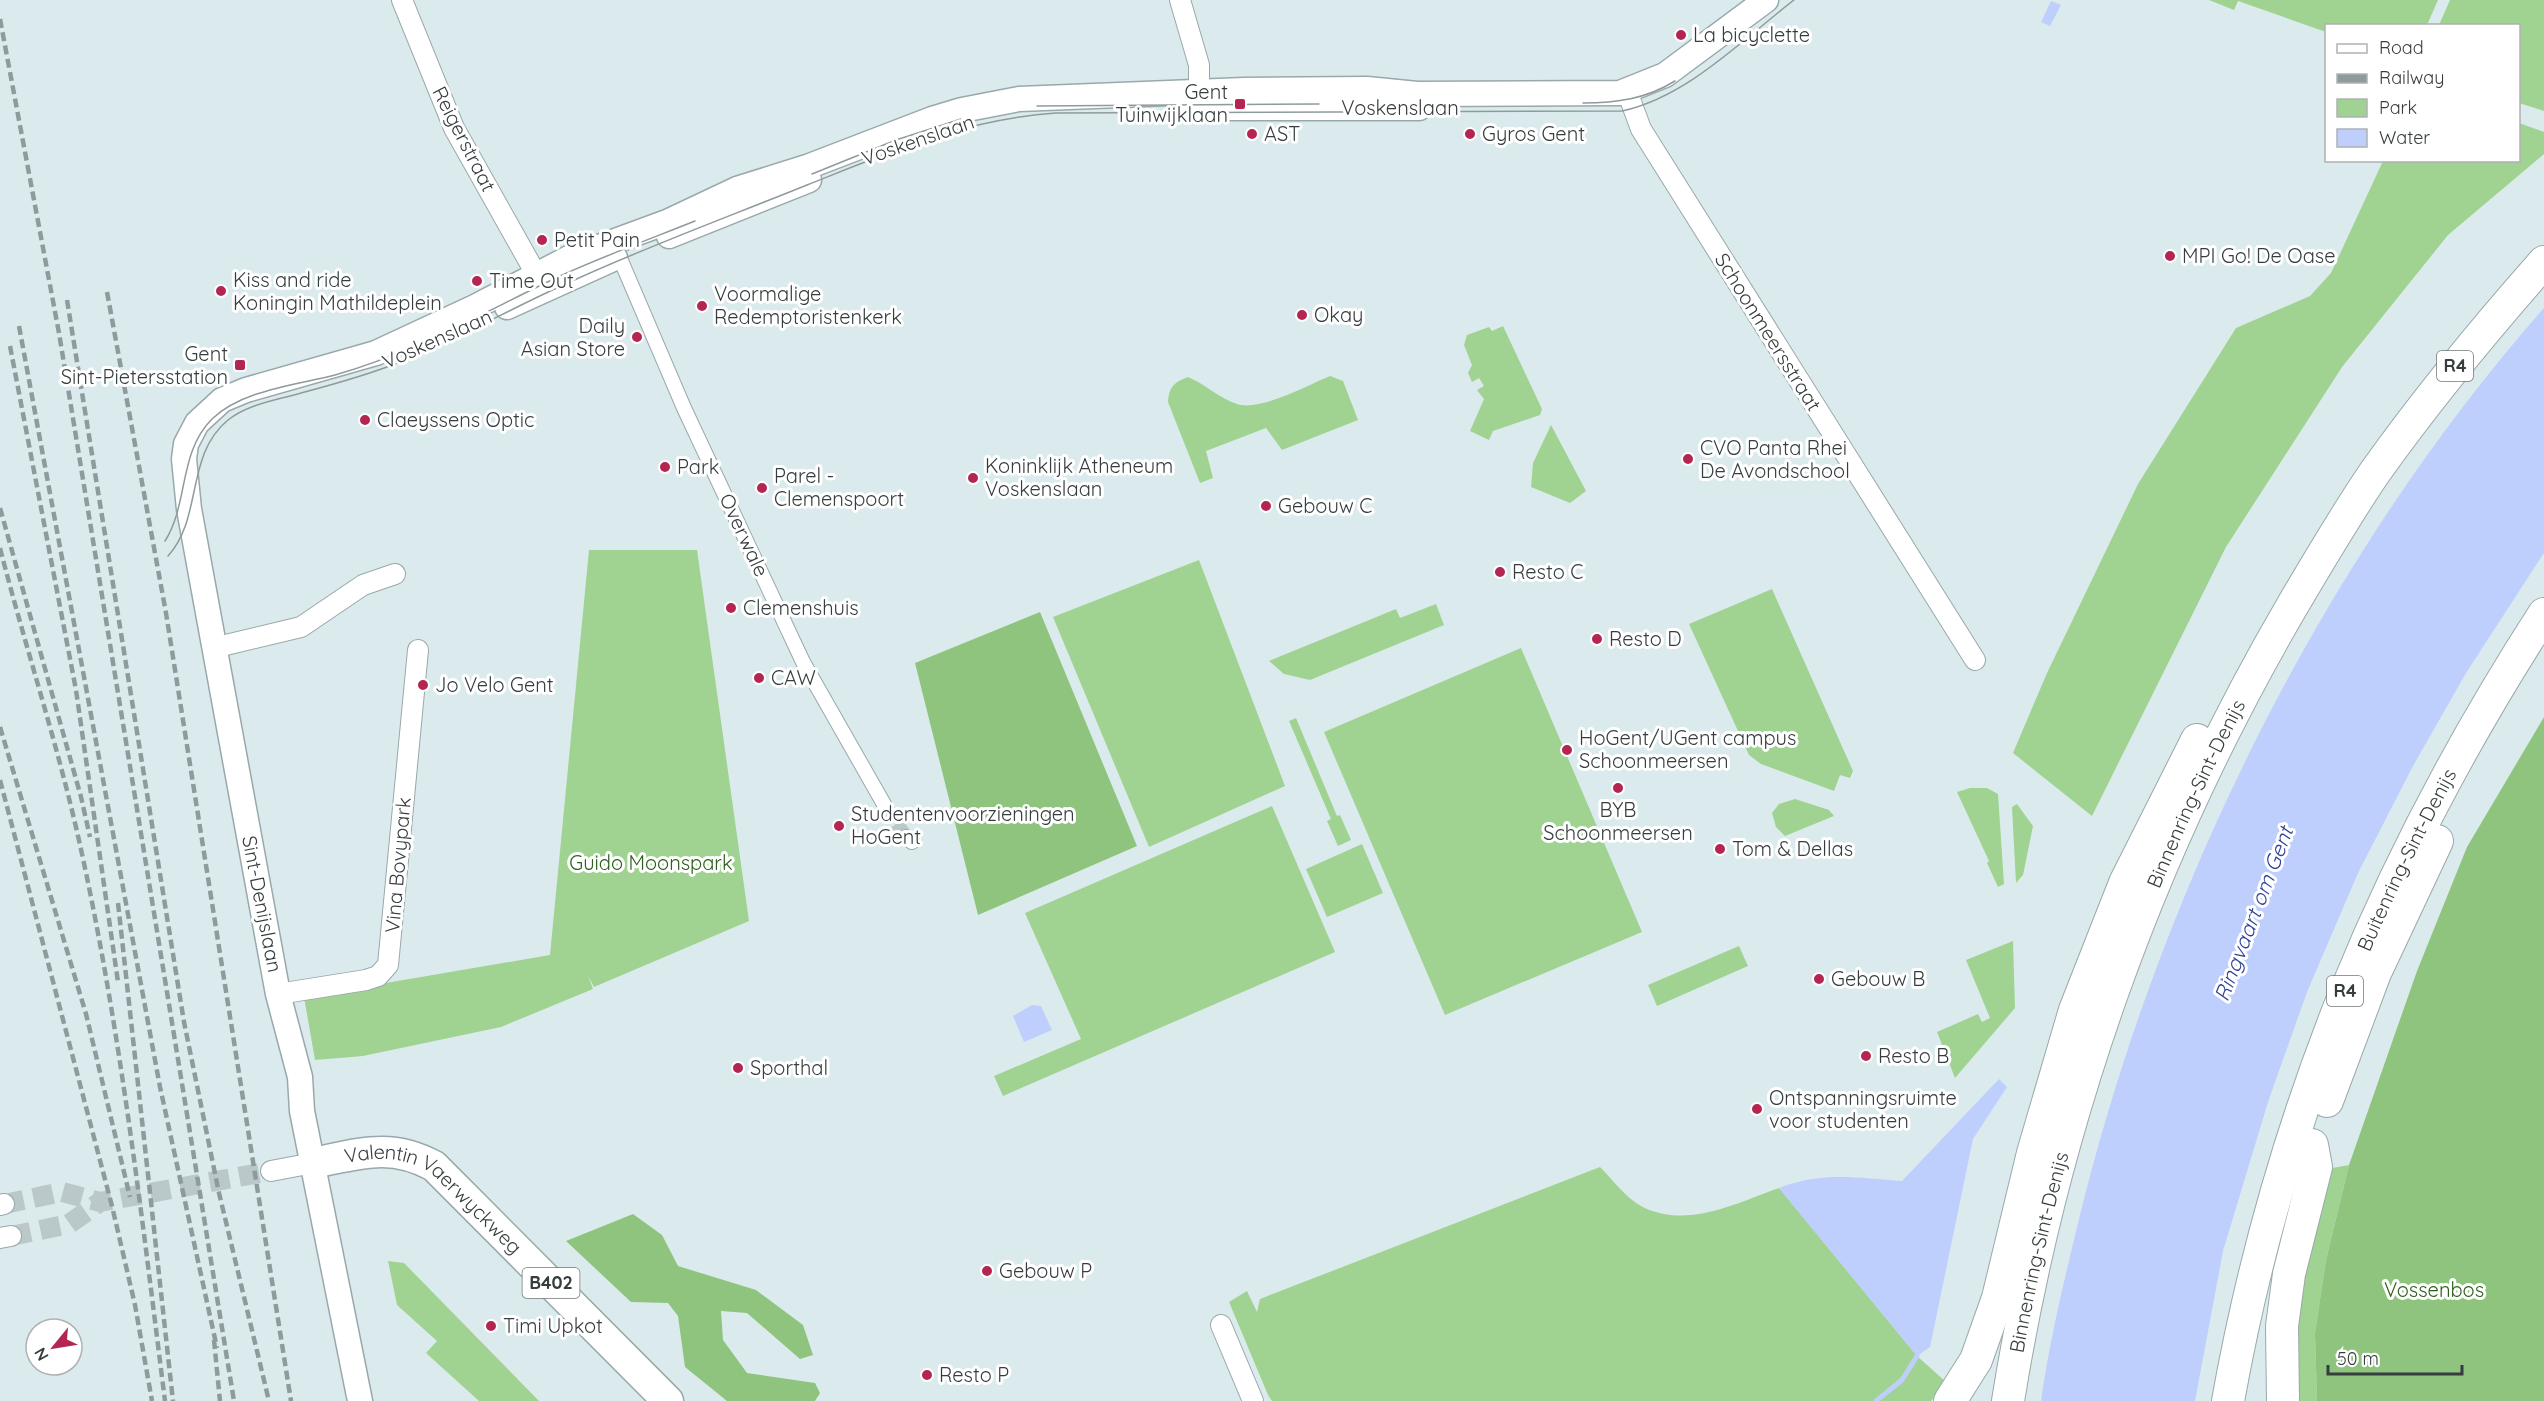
<svg xmlns="http://www.w3.org/2000/svg" width="2544" height="1401" font-family="Quicksand,sans-serif">
<style>
.green{fill:#a0d391}
.forest{fill:#8ec47e}
.water{fill:#becefd}
.lines{fill:none;stroke-linecap:round;stroke-linejoin:round}
.stream{stroke:#becefd;stroke-width:5}
.pedestrian-tunnel{stroke:#bac8ca;stroke-width:14;stroke-dasharray:14 7;stroke-linecap:butt}
.minor-tunnel{stroke:#bac8ca;stroke-width:20;stroke-dasharray:20 10;stroke-linecap:butt}
.pedestrian-casing{stroke:#99a8aa;stroke-width:16}
.minor-casing{stroke:#99a8aa;stroke-width:22}
.tertiary-casing{stroke:#99a8aa;stroke-width:27}
.primary-casing{stroke:#99a8aa;stroke-width:33}
.trunk-casing{stroke:#99a8aa;stroke-width:34}
.pedestrian{stroke:#fff;stroke-width:14}
.minor{stroke:#fff;stroke-width:20}
.tertiary{stroke:#fff;stroke-width:24}
.primary{stroke:#fff;stroke-width:30}
.trunk{stroke:#fff;stroke-width:32}
.tram{stroke:#8f9a9c;stroke-width:1.5}
.rail{stroke:#8f9a9c;stroke-width:4.5;stroke-dasharray:9 4.5;stroke-linecap:butt}
.poi-dot{fill:#b52552;stroke:#fff;stroke-width:2}
.labels{text-anchor:middle;stroke-width:6;stroke-linejoin:round;paint-order:stroke}
.shield{fill:#fff;stroke:#737778;stroke-width:1.5}
.shield-label{font-size:18px;font-weight:bold;fill:#373d3e}
.poi-label{font-size:20px;fill:#373d3e;stroke:#fff;text-anchor:start}
.street-label{font-size:20px;fill:#373d3e;stroke:#fff}
.park-label{font-size:20px;fill:#2d601b;stroke:#fff}
.water-label{font-size:21px;font-style:italic;fill:#2e4097;stroke:#fff}
</style>
<rect width="100%" height="100%" fill="#dbebed"/>
<path class="green" d="M 2209,0 L 2438,0 L 2427,25 L 2326,26 L 2326,32 L 2238,1 L 2234,10 Z
M 2450,0 L 2544,0 L 2544,111 L 2519,103 L 2518,26 L 2439,25 Z
M 2519,123 L 2544,132 L 2544,154 L 2448,235 L 2342,367 L 2226,547 L 2092,816 L 2013,753 L 2047,673 L 2138,484 L 2236,328 L 2310,296 L 2331,273 L 2383,161 L 2518,160 Z
M 1503,326 L 1542,409 L 1540,415 L 1493,431 L 1489,440 L 1470,431 L 1484,399 L 1477,390 L 1484,386 L 1479,378 L 1472,382 L 1468,373 L 1472,365 L 1464,345 L 1467,335 L 1489,327 L 1492,331 Z
M 1330,376 L 1343,381 L 1358,420 L 1282,450 L 1266,428 L 1206,451 L 1213,478 L 1200,483 L 1168,402 C 1169,387 1174,382 1188,377 C 1205,384 1219,398 1237,404 C 1259,412 1308,385 1330,376 Z
M 1551,425 L 1586,491 L 1570,503 L 1531,487 L 1533,463 Z
M 589,550 L 697,550 L 749,921 L 594,987 L 588,976 L 593,989 L 501,1027 L 363,1056 L 315,1060 L 304,997 L 550,955 Z
M 1199,560 L 1285,786 L 1149,847 L 1053,617 Z
M 1772,589 L 1853,771 L 1850,778 L 1840,775 L 1834,791 L 1761,764 L 1749,755 L 1689,624 Z
M 1436,604 L 1444,625 L 1310,680 L 1284,674 L 1269,661 L 1396,609 L 1400,618 Z
M 1521,648 L 1642,932 L 1445,1015 L 1324,732 Z
M 1296,718 L 1337,816 L 1340,815 L 1351,840 L 1338,846 L 1327,821 L 1331,819 L 1289,721 Z
M 1970,788 L 1987,788 L 1998,794 L 2004,884 L 1998,887 L 1987,863 L 1989,861 L 1957,792 Z
M 1795,799 L 1829,810 L 1834,816 L 1785,836 L 1776,827 L 1772,813 L 1779,804 Z
M 2017,804 L 2033,826 L 2023,875 L 2016,883 L 2012,807 Z
M 1272,806 L 1335,952 L 1003,1096 L 994,1076 L 1081,1039 L 1025,913 Z
M 1362,844 L 1383,893 L 1327,917 L 1306,869 Z
M 2013,941 L 2015,1008 L 1955,1078 L 1937,1032 L 1978,1014 L 1982,1022 L 1990,1018 L 1966,960 Z
M 1739,946 L 1748,966 L 1657,1006 L 1648,985 Z
M 2349,1165 L 2326,1260 L 2315,1333 L 2317,1401 L 2294,1401 L 2293,1327 L 2327,1169 Z
M 1600,1167 C 1612,1179 1626,1198 1641,1206 C 1686,1230 1736,1203 1779,1188 L 1917,1356 L 1946,1382 L 1931,1401 L 1272,1401 L 1268,1395 L 1229,1302 L 1247,1291 L 1257,1312 L 1260,1299 Z
M 388,1261 L 404,1263 L 539,1401 L 479,1401 L 426,1353 L 437,1341 L 397,1305 Z"/>
<path class="forest" d="M 1040,612 L 1137,846 L 978,915 L 915,663 Z
M 2544,717 L 2544,1401 L 2317,1401 L 2315,1333 L 2326,1260 L 2349,1165 L 2417,971 L 2467,847 Z
M 633,1214 L 662,1235 L 678,1266 L 756,1290 L 803,1325 L 813,1355 L 800,1359 L 747,1313 L 721,1311 L 723,1340 L 747,1373 L 815,1383 L 820,1393 L 815,1401 L 727,1401 L 685,1367 L 678,1316 L 668,1303 L 631,1302 L 566,1241 Z"/>
<path class="water" d="M 2051,1 L 2061,5 L 2050,26 L 2041,22 Z
M 2544,308 L 2544,553 L 2466,673 L 2413,766 L 2358,873 L 2307,992 L 2268,1102 L 2223,1251 L 2195,1401 L 2041,1401 C 2050,1338 2065,1277 2080,1215 C 2160,890 2322,560 2544,308 Z
M 1032,1005 L 1041,1006 L 1052,1030 L 1024,1042 L 1013,1016 Z
M 1999,1079 L 2007,1087 L 1973,1139 L 1930,1347 L 1917,1356 L 1779,1188 C 1823,1171 1857,1178 1902,1181 Z"/>
<g class="lines">
<path class="stream" d="M 1876,1401 L 1902,1380 L 1917,1356"/>
<path class="pedestrian-tunnel" d="M 885,806 L 906,837"/>
<path class="minor-tunnel" d="M 4,1204 L 62,1192 L 100,1202 L 271,1171
M 11,1236 L 69,1224 L 100,1202"/>
<defs>
<path id="pedestrian" d="M 619,256 L 684,408 L 803,662 L 885,806
M 906,837 L 912,842"/>
<path id="minor" d="M 402,0 L 454,128 L 536,274
M 1180,0 L 1199,65 L 1199,92
M 1627,91 L 1641,129 L 1975,660
M 213,648 L 301,627 L 363,585 L 395,574
M 278,994 L 366,980 L 378,976 L 388,965 L 418,650
M 271,1171 L 313,1163
M 0,1205 L 4,1204
M 0,1238 L 11,1236
M 1221,1325 L 1253,1401"/>
<path id="tertiary" d="M 1187,108 L 1419,108
M 669,236 L 809,180
M 507,307 L 615,258
M 360,1401 L 302,1111 L 300,1077 L 278,994 L 189,509 L 184,459 L 186,444 L 197,423 L 222,400 L 246,390 L 376,353 L 475,307 L 569,258 L 667,222 L 737,189 L 807,167 L 932,119 L 962,110 L 1019,99 L 1244,90 L 1367,89 L 1417,94 L 1620,93 L 1665,75 L 1766,0"/>
<g id="primary">
<path id="s1" d="M 313,1163 C 359,1154 390,1142 434,1166 L 668,1401"/>
</g>
<g id="trunk">
<path d="M 2327,1101 L 2375,973 L 2437,841"/>
<path d="M 1950,1401 L 1976,1360 L 1998,1298 L 2033,1153 L 2075,1010 L 2125,883 L 2197,740"/>
<path id="s2" d="M 2008,1401 C 2053,1121 2148,853 2291,608 C 2318,562 2345,516 2375,472 C 2427,399 2484,330 2544,262"/>
<path id="s3" d="M 2228,1401 C 2280,1112 2385,860 2544,614"/>
<path d="M 2283,1401 L 2282,1326 L 2289,1274 L 2316,1167 L 2312,1145"/>
</g>
</defs>
<use href="#pedestrian" class="pedestrian-casing"/>
<use href="#minor" class="minor-casing"/>
<use href="#tertiary" class="tertiary-casing"/>
<use href="#primary" class="primary-casing"/>
<use href="#trunk" class="trunk-casing"/>
<use href="#pedestrian" class="pedestrian"/>
<use href="#minor" class="minor"/>
<use href="#tertiary" class="tertiary"/>
<use href="#primary" class="primary"/>
<use href="#trunk" class="trunk"/>
<path class="tram" d="M 1583,103 C 1616,103 1646,99 1675,81
M 1037,106 L 1319,104
M 812,174 L 896,140 L 961,119
M 165,541 C 189,503 178,453 212,419 C 242,390 296,385 335,375 C 414,353 486,311 560,276 C 604,256 650,239 695,221
M 168,556 C 203,518 185,455 228,420 C 248,404 277,400 301,393 C 335,384 368,375 400,362 C 459,339 513,307 570,282 C 648,246 728,217 807,185 C 890,152 965,119 1056,113 L 1622,111 C 1687,97 1742,40 1794,0"/>
<path class="rail" d="M 0,19 L 59,333 L 234,1401
M 107,292 L 166,613 L 291,1401
M 67,300 L 184,1022 L 219,1193 L 269,1401
M 19,326 L 160,1087 L 217,1348
M 10,346 L 76,690 L 118,982
M 0,508 L 81,797 L 90,837
M 0,548 C 26,650 60,751 82,854 C 121,1034 142,1219 165,1401
M 0,727 L 86,1014 L 130,1197
M 0,780 L 112,1206 L 135,1305 L 152,1401
M 118,903 L 173,1401
M 214,1340 L 220,1401"/>
</g>
<g class="poi-dot">
<circle cx="1681" cy="35" r="6"/>
<rect x="1234" y="98" width="12" height="12" rx="3"/>
<circle cx="1252" cy="134" r="6"/>
<circle cx="1470" cy="134" r="6"/>
<circle cx="542" cy="240" r="6"/>
<circle cx="2170" cy="256" r="6"/>
<circle cx="477" cy="281" r="6"/>
<circle cx="221" cy="291" r="6"/>
<circle cx="702" cy="306" r="6"/>
<circle cx="1302" cy="315" r="6"/>
<circle cx="637" cy="337" r="6"/>
<rect x="234" y="359" width="12" height="12" rx="3"/>
<circle cx="365" cy="420" r="6"/>
<circle cx="1688" cy="459" r="6"/>
<circle cx="665" cy="467" r="6"/>
<circle cx="973" cy="478" r="6"/>
<circle cx="762" cy="488" r="6"/>
<circle cx="1266" cy="506" r="6"/>
<circle cx="1500" cy="572" r="6"/>
<circle cx="731" cy="608" r="6"/>
<circle cx="1597" cy="639" r="6"/>
<circle cx="759" cy="678" r="6"/>
<circle cx="423" cy="685" r="6"/>
<circle cx="1567" cy="750" r="6"/>
<circle cx="1618" cy="788" r="6"/>
<circle cx="839" cy="826" r="6"/>
<circle cx="1720" cy="849" r="6"/>
<circle cx="1819" cy="979" r="6"/>
<circle cx="1866" cy="1056" r="6"/>
<circle cx="738" cy="1068" r="6"/>
<circle cx="1757" cy="1109" r="6"/>
<circle cx="987" cy="1271" r="6"/>
<circle cx="491" cy="1326" r="6"/>
<circle cx="927" cy="1375" r="6"/>
</g>
<g class="labels">
<g class="shield">
<rect x="2437" y="351" width="36" height="30" rx="4.5"/>
<rect x="2327" y="976" width="36" height="30" rx="4.5"/>
<rect x="522.5" y="1268" width="57" height="30" rx="4.5"/>
</g>
<g class="shield-label">
<text x="2455" y="372">R4</text>
<text x="2345" y="997">R4</text>
<text x="551" y="1289">B402</text>
</g>
<g class="poi-label">
<text x="1693" y="42">La bicyclette</text>
<text x="1228" y="99" text-anchor="end">Gent<tspan x="1228" dy="23">Tuinwijklaan</tspan></text>
<text x="1264" y="141">AST</text>
<text x="1482" y="141">Gyros Gent</text>
<text x="554" y="247">Petit Pain</text>
<text x="2182" y="263">MPI Go! De Oase</text>
<text x="233" y="287">Kiss and ride<tspan x="233" dy="23">Koningin Mathildeplein</tspan></text>
<text x="489" y="288">Time Out</text>
<text x="714" y="301">Voormalige<tspan x="714" dy="23">Redemptoristenkerk</tspan></text>
<text x="1314" y="322">Okay</text>
<text x="625" y="333" text-anchor="end">Daily<tspan x="625" dy="23">Asian Store</tspan></text>
<text x="228" y="361" text-anchor="end">Gent<tspan x="228" dy="23">Sint-Pietersstation</tspan></text>
<text x="377" y="427">Claeyssens Optic</text>
<text x="1700" y="455">CVO Panta Rhei<tspan x="1700" dy="23">De Avondschool</tspan></text>
<text x="985" y="473">Koninklijk Atheneum<tspan x="985" dy="23">Voskenslaan</tspan></text>
<text x="677" y="474">Park</text>
<text x="774" y="483">Parel -<tspan x="774" dy="23">Clemenspoort</tspan></text>
<text x="1278" y="513">Gebouw C</text>
<text x="1512" y="579">Resto C</text>
<text x="743" y="615">Clemenshuis</text>
<text x="1609" y="646">Resto D</text>
<text x="771" y="685">CAW</text>
<text x="435" y="692">Jo Velo Gent</text>
<text x="1579" y="745">HoGent/UGent campus<tspan x="1579" dy="23">Schoonmeersen</tspan></text>
<text x="1618" y="817" text-anchor="middle">BYB<tspan x="1618" dy="23">Schoonmeersen</tspan></text>
<text x="851" y="821">Studentenvoorzieningen<tspan x="851" dy="23">HoGent</tspan></text>
<text x="1732" y="856">Tom &amp; Dellas</text>
<text x="1831" y="986">Gebouw B</text>
<text x="1878" y="1063">Resto B</text>
<text x="750" y="1075">Sporthal</text>
<text x="1769" y="1105">Ontspanningsruimte<tspan x="1769" dy="23">voor studenten</tspan></text>
<text x="999" y="1278">Gebouw P</text>
<text x="503" y="1333">Timi Upkot</text>
<text x="939" y="1382">Resto P</text>
</g>
<g class="street-label">
<text x="1400" y="115">Voskenslaan</text>
<text transform="translate(464 139) rotate(63)" y="7">Reigerstraat</text>
<text transform="translate(918 140) rotate(-19)" y="7">Voskenslaan</text>
<text transform="translate(1768 332) rotate(58)" y="7">Schoonmeersstraat</text>
<text transform="translate(437 339) rotate(-24)" y="7">Voskenslaan</text>
<text transform="translate(744 535) rotate(65)" y="7">Overwale</text>
<text dy="7" stroke="none"><textPath href="#s2" startOffset="638">Binnenring-Sint-Denijs</textPath></text>
<text dy="7" stroke="none"><textPath href="#s3" startOffset="572">Buitenring-Sint-Denijs</textPath></text>
<text transform="translate(398 865) rotate(-85)" y="7">Vina Bovypark</text>
<text transform="translate(262 904) rotate(79)" y="7">Sint-Denijslaan</text>
<text dy="7" stroke="none"><textPath href="#s1" startOffset="138">Valentin Vaerwyckweg</textPath></text>
<text dy="7" stroke="none"><textPath href="#s2" startOffset="152">Binnenring-Sint-Denijs</textPath></text>
</g>
<g class="park-label">
<text x="651" y="870">Guido Moonspark</text>
<text x="2434" y="1297">Vossenbos</text>
</g>
<g class="water-label">
<text transform="translate(2254 914) rotate(-69)" y="7">Ringvaart om Gent</text>
</g>
</g>
<rect x="2325" y="24" width="195" height="138" fill="#ffffff" stroke="#afb1b2" stroke-width="1.5"/>
<rect x="2337" y="44" width="30" height="9" fill="#ffffff" stroke="#afb1b2" stroke-width="1.5"/>
<text x="2379" y="54" font-size="18" fill="#373d3e">Road</text>
<rect x="2337" y="74" width="30" height="9" fill="#8f9a9c" stroke="#afb1b2" stroke-width="1.5"/>
<text x="2379" y="84" font-size="18" fill="#373d3e">Railway</text>
<rect x="2337" y="99" width="30" height="18" fill="#a0d391" stroke="#afb1b2" stroke-width="1.5"/>
<text x="2379" y="114" font-size="18" fill="#373d3e">Park</text>
<rect x="2337" y="129" width="30" height="18" fill="#becefd" stroke="#afb1b2" stroke-width="1.5"/>
<text x="2379" y="144" font-size="18" fill="#373d3e">Water</text>
<g transform="translate(54 1347) rotate(240)"><circle r="28" fill="#ffffff" stroke="#afb1b2" stroke-width="1.5"/>
<path d="M0-4.5L10 22L0 15L-10 22Z" fill="#b52552"/>
<text y="-9" font-size="16" font-weight="bold" text-anchor="middle" fill="#373d3e">N</text>
</g>
<path d="M2328 1365v9h134v-9" fill="none" stroke="#373d3e" stroke-width="3"/>
<text x="2337" y="1365" font-size="18" fill="#373d3e" stroke="#ffffff" stroke-width="4.5" paint-order="stroke">50 m</text>
</svg>
